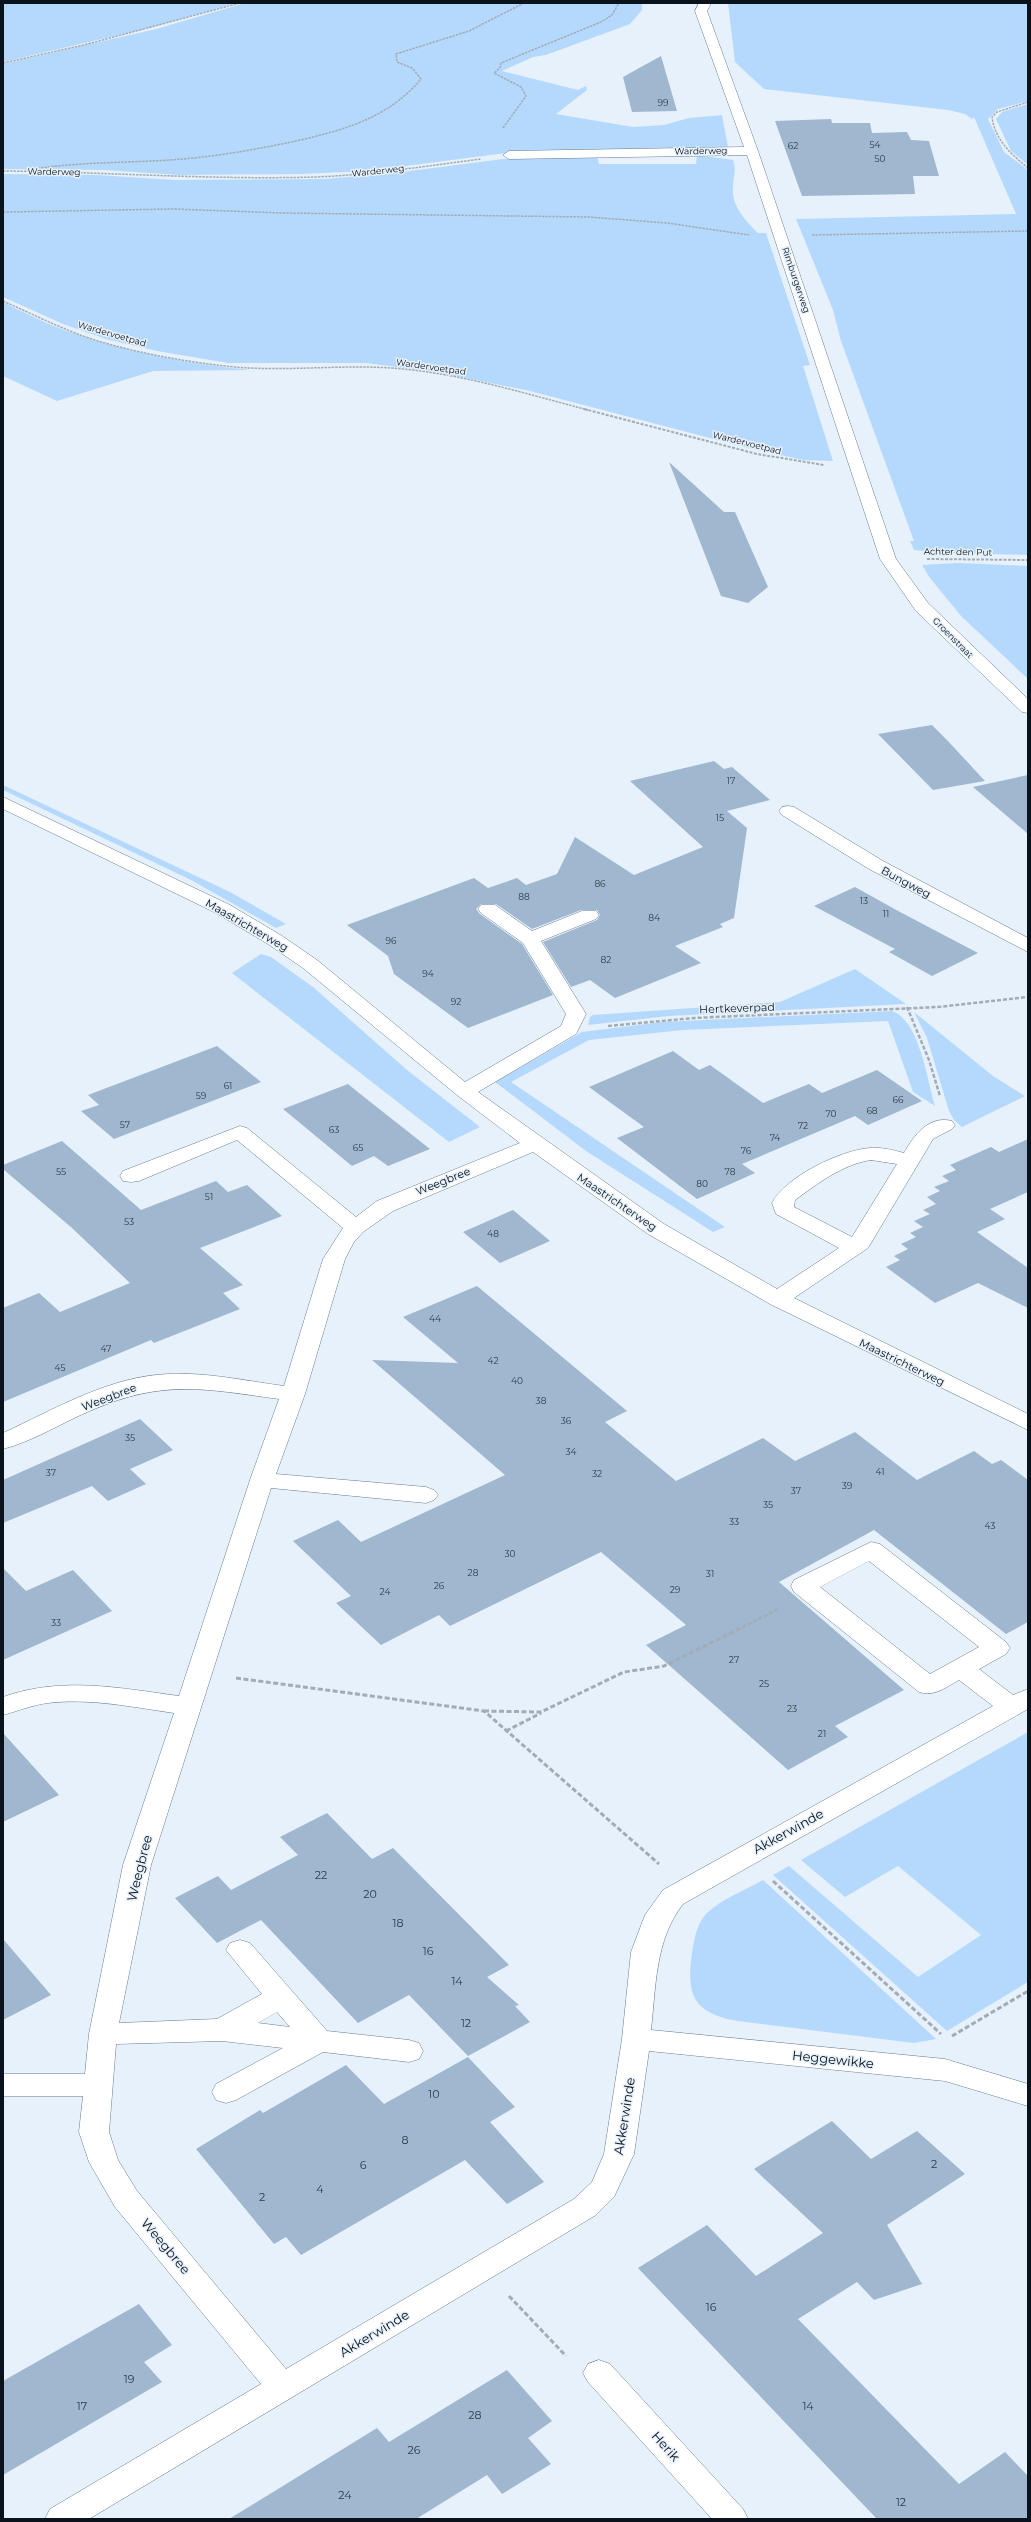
<svg xmlns="http://www.w3.org/2000/svg" width="1031" height="2522" font-family="Montserrat,sans-serif">
<style>
.green{fill:#b5d9fd}
.building{fill:#9fb7cf}
.lines{fill:none;stroke-linecap:round;stroke-linejoin:round}
.minor-casing{stroke:#677d93;stroke-width:1}
.path-far3{stroke:#a2acb5;stroke-width:1.5;stroke-dasharray:2.5 1;stroke-linecap:butt}
.path-far2{stroke:#a2acb5;stroke-width:2;stroke-dasharray:3 1.5;stroke-linecap:butt}
.path-far1{stroke:#a2acb5;stroke-width:2.5;stroke-dasharray:4 2;stroke-linecap:butt}
.path{stroke:#a2acb5;stroke-width:3;stroke-dasharray:5 2.5;stroke-linecap:butt}
.minor{fill:#fff;fill-rule:evenodd}
.labels{text-anchor:middle;stroke-width:3;stroke-linejoin:round;paint-order:stroke}
.number-label{font-size:9px;fill:#2f3c48}
.far-street-label{font-size:9px;fill:#0a131b;stroke:#e7f1fb}
.street-label{font-size:11px;fill:#0a131b;stroke:#e7f1fb}
.near-number-label{font-size:11px;fill:#2f3c48}
.near-street-label{font-size:13px;fill:#0a131b;stroke:#e7f1fb}
</style>
<rect width="100%" height="100%" fill="#e7f1fb"/>
<path class="green" d="M 3,3 L 236,3 L 149,28 L 3,62 Z
M 245,3 L 642,3 L 642,10 L 630,24 L 546,55 L 533,57 L 502,71 L 578,90 L 586,86 L 587,90 L 556,114 L 633,127 L 664,125 L 689,118 L 722,115 L 728,147 L 522,151 L 367,171 L 302,174 L 179,175 L 104,170 L 3,169 L 3,64 L 156,29 Z
M 728,3 L 1028,3 L 1028,101 L 998,109 L 988,119 L 1004,152 L 1028,170 L 1028,555 L 944,553 L 914,550 L 910,541 L 914,541 L 841,341 L 833,310 L 796,219 L 1016,214 L 974,117 L 972,119 L 965,114 L 948,110 L 764,89 L 735,62 Z
M 1028,104 L 1028,165 L 1011,151 L 996,119 L 1002,112 Z
M 597,155 L 599,164 L 696,164 L 697,155 L 733,160 C 737,171 733,177 733,187 C 731,206 746,221 758,233 L 766,233 L 810,365 L 803,366 L 833,461 L 803,460 L 748,448 L 530,391 L 436,372 L 366,363 L 228,363 L 157,351 L 106,339 L 63,324 L 3,297 L 3,174 L 97,175 L 175,180 L 324,179 L 386,174 L 503,159 Z
M 3,302 C 23,312 43,322 64,330 C 124,352 188,364 251,370 L 153,371 L 57,401 L 3,376 Z
M 958,563 L 1028,566 L 1028,679 L 961,616 L 930,578 L 922,565 Z
M 3,785 L 230,892 L 286,924 L 276,928 L 191,880 L 3,790 Z
M 261,954 L 271,957 L 313,987 L 407,1070 L 480,1127 L 449,1142 L 232,973 Z
M 855,969 L 906,1004 L 669,1016 L 588,1025 L 590,1017 L 593,1015 L 780,1002 Z
M 892,1011 C 920,1021 927,1080 935,1106 L 913,1092 L 888,1021 L 683,1030 L 589,1040 L 511,1082 L 725,1227 L 713,1232 L 586,1151 L 495,1082 L 582,1032 L 662,1022 Z
M 914,1012 L 993,1076 L 1025,1096 L 962,1127 L 954,1120 L 949,1111 L 927,1038 Z
M 1028,1732 L 1028,1982 L 947,2031 L 773,1875 L 789,1866 L 918,1977 L 981,1935 L 898,1866 L 845,1897 L 801,1860 Z
M 763,1880 L 936,2039 L 914,2043 L 738,2021 C 693,2013 686,1995 692,1953 C 694,1939 697,1923 707,1913 C 722,1899 745,1890 763,1880 Z"/>
<path class="building" d="M 661,56 L 677,111 L 632,112 L 623,77 Z
M 831,119 L 832,123 L 870,123 L 872,133 L 907,132 L 911,140 L 929,141 L 939,176 L 913,176 L 915,194 L 802,196 L 775,121 Z
M 669,462 L 724,512 L 735,512 L 768,587 L 748,603 L 721,596 Z
M 932,725 L 947,740 L 985,781 L 933,790 L 878,734 Z
M 714,761 L 724,769 L 732,767 L 770,800 L 727,811 L 747,828 L 734,918 L 720,924 L 723,927 L 675,946 L 701,963 L 615,998 L 590,980 L 571,987 L 543,942 L 597,920 L 600,915 L 597,910 L 581,910 L 532,929 L 496,904 L 481,904 L 476,909 L 480,914 L 522,944 L 553,995 L 468,1028 L 394,974 L 388,956 L 347,925 L 474,878 L 488,888 L 517,878 L 526,885 L 557,874 L 575,837 L 634,875 L 703,847 L 630,781 Z
M 1028,775 L 1028,834 L 973,787 Z
M 855,887 L 900,912 L 978,953 L 932,976 L 889,952 L 895,949 L 814,906 Z
M 217,1046 L 261,1082 L 114,1139 L 81,1111 L 99,1105 L 88,1095 Z
M 673,1051 L 699,1070 L 710,1065 L 763,1103 L 809,1084 L 822,1093 L 877,1070 L 922,1101 L 868,1125 L 855,1116 L 742,1164 L 755,1173 L 697,1199 L 617,1138 L 644,1127 L 589,1087 Z
M 348,1084 L 359,1093 L 430,1149 L 388,1166 L 374,1156 L 352,1166 L 283,1109 Z
M 1028,1139 L 1028,1192 L 990,1209 L 1005,1219 L 977,1232 L 1028,1268 L 1028,1308 L 978,1283 L 935,1303 L 886,1267 L 900,1260 L 894,1256 L 908,1249 L 901,1244 L 916,1237 L 910,1233 L 923,1227 L 914,1221 L 930,1214 L 923,1210 L 936,1204 L 927,1197 L 940,1191 L 934,1187 L 949,1181 L 942,1176 L 956,1170 L 950,1165 L 991,1147 L 999,1152 Z
M 62,1141 L 141,1210 L 216,1181 L 228,1192 L 247,1185 L 282,1216 L 200,1248 L 243,1285 L 223,1293 L 240,1309 L 154,1343 L 151,1340 L 3,1402 L 3,1308 L 39,1293 L 60,1312 L 130,1283 L 72,1228 L 3,1169 L 3,1165 Z
M 513,1210 L 550,1241 L 500,1263 L 463,1232 Z
M 477,1286 L 627,1411 L 605,1422 L 676,1481 L 763,1438 L 795,1461 L 855,1432 L 917,1480 L 974,1451 L 992,1464 L 1001,1460 L 1028,1480 L 1028,1622 L 1006,1634 L 874,1530 L 779,1582 L 904,1690 L 835,1726 L 848,1737 L 788,1770 L 646,1645 L 686,1625 L 601,1552 L 450,1626 L 439,1615 L 381,1645 L 336,1603 L 351,1596 L 293,1541 L 338,1520 L 361,1542 L 505,1475 L 372,1360 L 458,1363 L 403,1317 Z
M 140,1419 L 173,1450 L 130,1469 L 146,1484 L 108,1501 L 92,1486 L 3,1523 L 3,1480 Z
M 3,1568 L 26,1591 L 73,1570 L 112,1611 L 3,1660 Z
M 3,1733 L 59,1795 L 3,1822 Z
M 327,1813 L 372,1859 L 393,1848 L 509,1965 L 487,1977 L 519,2005 L 515,2006 L 530,2022 L 468,2056 L 409,1995 L 358,2023 L 261,1920 L 217,1943 L 175,1898 L 218,1876 L 231,1890 L 298,1855 L 280,1837 Z
M 3,1939 L 51,1995 L 3,2020 Z
M 468,2057 L 515,2107 L 490,2122 L 544,2182 L 507,2204 L 465,2160 L 301,2255 L 286,2237 L 274,2244 L 196,2149 L 260,2110 L 263,2113 L 346,2065 L 384,2104 Z
M 832,2121 L 871,2159 L 917,2131 L 965,2174 L 887,2225 L 922,2284 L 874,2300 L 857,2282 L 798,2319 L 959,2484 L 1005,2452 L 1028,2476 L 1028,2519 L 877,2519 L 638,2268 L 707,2225 L 756,2276 L 823,2233 L 754,2169 Z
M 139,2304 L 172,2345 L 144,2362 L 162,2382 L 3,2475 L 3,2381 Z
M 507,2370 L 552,2421 L 528,2438 L 551,2464 L 502,2494 L 487,2475 L 416,2519 L 229,2519 L 377,2428 L 389,2442 Z"/>
<g class="lines">
<defs>
<path id="minor" d="M 699,3 L 711,3 L 707,11 L 758,151 L 896,559 L 928,603 L 1028,699 L 1028,713 L 1022,712 L 916,611 L 880,559 L 747,155 L 509,159 L 503,155 L 509,151 L 744,147 L 695,11 Z
M 3,797 L 230,905 L 282,936 L 317,960 L 465,1082 L 561,1026 L 566,1014 L 523,943 L 481,913 L 478,909 L 481,905 L 495,905 L 532,931 L 582,911 L 596,911 L 599,915 L 596,919 L 541,941 L 586,1014 L 576,1034 L 478,1092 L 664,1224 L 777,1289 L 839,1248 L 776,1214 L 772,1203 C 785,1177 841,1150 870,1148 C 881,1147 893,1150 904,1153 C 914,1135 929,1115 952,1121 L 955,1125 L 952,1129 L 933,1139 L 868,1248 L 794,1298 L 1028,1414 L 1028,1430 L 770,1304 L 648,1234 L 533,1152 L 393,1211 L 363,1232 L 354,1242 L 345,1259 L 305,1394 L 276,1474 L 426,1487 L 434,1490 L 438,1495 L 434,1500 L 426,1503 L 271,1488 L 151,1865 L 119,2023 L 217,2019 L 262,1994 L 226,1950 L 230,1943 L 240,1940 L 250,1943 L 327,2031 L 409,2040 L 419,2043 L 423,2051 L 419,2059 L 409,2062 L 323,2052 L 236,2100 L 226,2103 L 216,2100 L 212,2092 L 216,2084 L 283,2048 L 222,2041 L 116,2044 L 109,2132 L 118,2160 L 137,2191 L 286,2369 L 574,2199 L 592,2182 L 604,2154 L 622,2039 L 631,1952 L 645,1915 L 663,1890 L 993,1706 L 959,1680 C 946,1687 935,1697 919,1692 L 794,1592 L 791,1586 L 794,1580 L 871,1542 L 880,1544 L 1006,1642 L 1010,1648 L 1006,1654 L 979,1669 L 1013,1695 L 1028,1689 L 1028,1709 L 683,1904 C 655,1940 656,1986 651,2030 L 945,2059 L 1028,2084 L 1028,2106 L 945,2081 L 649,2051 L 634,2154 L 614,2197 L 596,2215 L 89,2519 L 45,2519 L 50,2509 L 261,2384 L 115,2207 L 89,2162 L 79,2132 L 83,2096 L 3,2096 L 3,2074 L 85,2074 L 89,2034 L 123,1865 L 174,1713 C 132,1707 90,1698 48,1703 C 32,1705 18,1711 3,1715 L 3,1697 C 62,1676 119,1688 179,1696 L 250,1480 L 279,1399 C 205,1389 164,1379 92,1410 C 63,1422 34,1441 3,1449 L 3,1433 C 55,1409 110,1376 169,1374 C 207,1372 246,1381 284,1386 L 323,1259 L 343,1228 L 237,1140 L 139,1181 L 131,1182 L 123,1181 L 120,1176 L 123,1171 L 240,1126 L 247,1128 L 356,1217 L 377,1201 L 520,1143 L 457,1095 L 303,968 L 268,944 L 216,913 L 3,809 ZM 871,1160 L 897,1164 L 852,1237 L 794,1207 L 795,1200 C 817,1184 843,1164 871,1160 ZM 869,1561 L 979,1647 L 930,1674 L 820,1587 ZM 277,2012 L 290,2027 L 258,2023 Z
M 788,806 L 794,807 L 883,861 L 1028,938 L 1028,952 L 869,869 L 782,815 L 779,811 L 782,807 Z
M 599,2360 L 610,2364 L 743,2509 L 748,2519 L 712,2519 L 588,2382 L 583,2373 L 588,2364 Z"/>
</defs>
<use href="#minor" class="minor-casing"/>
<path class="path-far3" d="M 3,63 L 84,45 L 240,3
M 1028,102 L 997,112 L 992,117 C 995,140 1011,154 1028,168
M 503,128 L 526,96 L 521,87 L 494,73 L 500,68 L 501,63 L 601,22 L 612,15 L 619,3
M 27,170 C 74,162 122,163 170,160 C 215,157 260,149 305,139 C 350,128 390,116 421,79 L 412,68 L 397,62 L 396,54 L 469,31 L 524,3
M 3,171 C 107,172 211,180 315,177 C 371,175 426,166 481,159
M 3,212 L 174,209 L 282,213 L 589,217 L 667,223 L 749,235
M 812,235 L 1028,231
M 3,301 C 30,313 56,326 83,336 C 126,351 180,361 225,366 C 284,373 343,363 403,369 C 466,375 527,394 588,410"/>
<path class="path-far2" d="M 584,409 L 757,454 L 824,465
M 927,559 L 1028,560"/>
<path class="path-far1" d="M 907,1007 L 929,1060 L 940,1096
M 608,1026 L 694,1018 L 938,1007 L 1028,997
M 737,1630 L 778,1609"/>
<path class="path" d="M 236,1678 L 484,1711 L 659,1864
M 484,1711 L 541,1712 L 624,1672 L 664,1666 L 739,1629
M 506,1731 L 541,1713
M 773,1881 L 941,2034
M 952,2036 L 1028,1991
M 509,2296 L 566,2356"/>
<use href="#minor" class="minor"/>
</g>
<g class="labels">
<g class="number-label">
<text x="663" y="106">99</text>
<text x="875" y="148">54</text>
<text x="793" y="149">62</text>
<text x="880" y="162">50</text>
<text x="731" y="784">17</text>
<text x="720" y="821">15</text>
<text x="600" y="887">86</text>
<text x="524" y="900">88</text>
<text x="864" y="904">13</text>
<text x="886" y="917">11</text>
<text x="654" y="921">84</text>
<text x="391" y="944">96</text>
<text x="606" y="963">82</text>
<text x="428" y="977">94</text>
<text x="456" y="1005">92</text>
<text x="228" y="1089">61</text>
<text x="201" y="1099">59</text>
<text x="898" y="1103">66</text>
<text x="872" y="1114">68</text>
<text x="831" y="1117">70</text>
<text x="125" y="1128">57</text>
<text x="803" y="1129">72</text>
<text x="334" y="1133">63</text>
<text x="775" y="1141">74</text>
<text x="358" y="1151">65</text>
<text x="746" y="1154">76</text>
<text x="61" y="1175">55</text>
<text x="730" y="1175">78</text>
<text x="702" y="1187">80</text>
<text x="209" y="1200">51</text>
<text x="129" y="1225">53</text>
<text x="493" y="1237">48</text>
<text x="435" y="1322">44</text>
<text x="106" y="1352">47</text>
<text x="493" y="1364">42</text>
<text x="60" y="1371">45</text>
<text x="517" y="1384">40</text>
<text x="541" y="1404">38</text>
<text x="566" y="1424">36</text>
<text x="130" y="1441">35</text>
<text x="571" y="1455">34</text>
<text x="880" y="1475">41</text>
<text x="51" y="1476">37</text>
<text x="597" y="1477">32</text>
<text x="847" y="1489">39</text>
<text x="796" y="1494">37</text>
<text x="768" y="1508">35</text>
<text x="734" y="1525">33</text>
<text x="990" y="1529">43</text>
<text x="510" y="1557">30</text>
<text x="473" y="1576">28</text>
<text x="710" y="1577">31</text>
<text x="439" y="1589">26</text>
<text x="675" y="1593">29</text>
<text x="385" y="1595">24</text>
<text x="56" y="1626">33</text>
<text x="734" y="1663">27</text>
<text x="764" y="1687">25</text>
<text x="792" y="1712">23</text>
<text x="822" y="1737">21</text>
</g>
<g class="far-street-label">
<text transform="translate(701 151) rotate(-1)" y="3">Warderweg</text>
<text transform="translate(378 171) rotate(-6)" y="3">Warderweg</text>
<text transform="translate(54 172) rotate(1)" y="3">Warderweg</text>
<text transform="translate(796 280) rotate(71)" y="3">Rimburgerweg</text>
<text transform="translate(112 334) rotate(16)" y="3">Wardervoetpad</text>
<text transform="translate(431 367) rotate(8)" y="3">Wardervoetpad</text>
<text transform="translate(747 443) rotate(14)" y="3">Wardervoetpad</text>
<text transform="translate(958 552) rotate(1)" y="3">Achter den Put</text>
<text transform="translate(953 638) rotate(45)" y="3">Groenstraat</text>
</g>
<g class="street-label">
<text transform="translate(906 882) rotate(28)" y="4">Bungweg</text>
<text transform="translate(247 925) rotate(30)" y="4">Maastrichterweg</text>
<text transform="translate(737 1008) rotate(-2)" y="4">Hertkeverpad</text>
<text transform="translate(443 1181) rotate(-22)" y="4">Weegbree</text>
<text transform="translate(617 1202) rotate(34)" y="4">Maastrichterweg</text>
<text transform="translate(902 1362) rotate(26)" y="4">Maastrichterweg</text>
<text transform="translate(109 1397) rotate(-21)" y="4">Weegbree</text>
</g>
<g class="near-number-label">
<text x="321" y="1879">22</text>
<text x="370" y="1898">20</text>
<text x="398" y="1927">18</text>
<text x="428" y="1955">16</text>
<text x="457" y="1985">14</text>
<text x="466" y="2027">12</text>
<text x="434" y="2098">10</text>
<text x="405" y="2144">8</text>
<text x="934" y="2168">2</text>
<text x="363" y="2169">6</text>
<text x="320" y="2193">4</text>
<text x="262" y="2201">2</text>
<text x="711" y="2311">16</text>
<text x="129" y="2383">19</text>
<text x="82" y="2410">17</text>
<text x="808" y="2410">14</text>
<text x="475" y="2419">28</text>
<text x="414" y="2454">26</text>
<text x="345" y="2499">24</text>
<text x="901" y="2506">12</text>
</g>
<g class="near-street-label">
<text transform="translate(788 1831) rotate(-29)" y="5">Akkerwinde</text>
<text transform="translate(139 1868) rotate(-76)" y="5">Weegbree</text>
<text transform="translate(833 2059) rotate(6)" y="5">Heggewikke</text>
<text transform="translate(624 2116) rotate(-81)" y="5">Akkerwinde</text>
<text transform="translate(166 2246) rotate(50)" y="5">Weegbree</text>
<text transform="translate(374 2333) rotate(-31)" y="5">Akkerwinde</text>
<text transform="translate(666 2446) rotate(48)" y="5">Herik</text>
</g>
</g>
<rect width="1031" height="2522" fill="none" stroke="#0a131b" stroke-width="8"/>
</svg>
